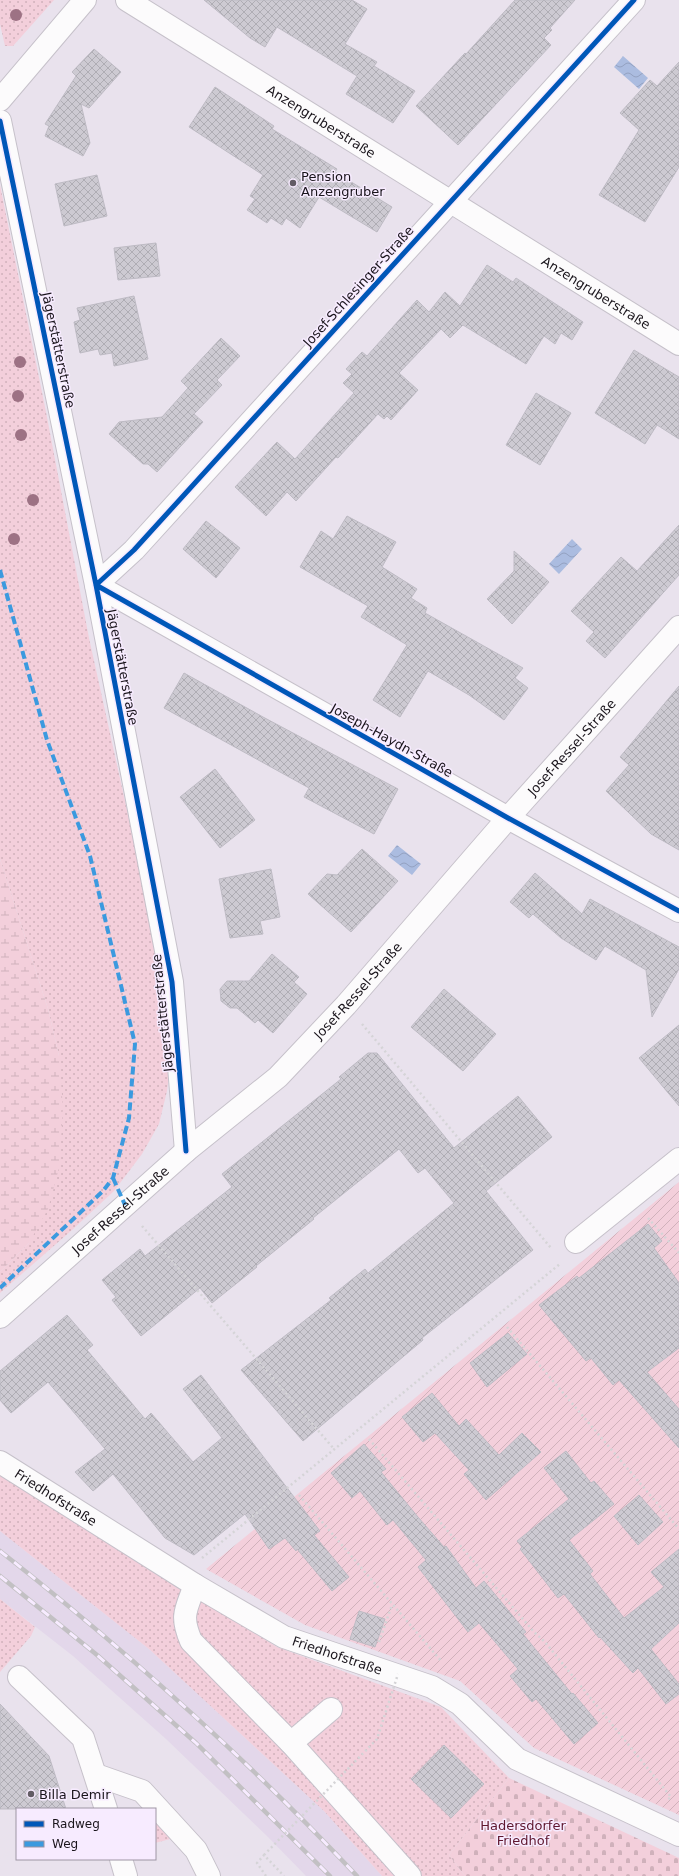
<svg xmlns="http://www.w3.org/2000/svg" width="679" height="1876" font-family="'DejaVu Sans',sans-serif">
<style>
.built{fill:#e3d7ea}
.grass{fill:url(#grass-dots)}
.wetland{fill:url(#wetland-marsh)}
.cemetery{fill:url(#cemetery-stones)}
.garden{fill:url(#garden-furrows)}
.water{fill:url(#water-waves)}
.building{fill:url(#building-cross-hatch);stroke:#bebbc4}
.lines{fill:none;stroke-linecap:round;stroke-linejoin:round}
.minor-casing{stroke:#c6c1ca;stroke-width:24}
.path{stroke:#d5d4d7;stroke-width:2.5;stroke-dasharray:2 3;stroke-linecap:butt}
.minor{stroke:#fcfbfc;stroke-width:22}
.rail-casing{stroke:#c2c0c3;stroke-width:4.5}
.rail{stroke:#f7ebff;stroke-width:3;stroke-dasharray:9;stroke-linecap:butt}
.path-bridge{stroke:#d5d4d7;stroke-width:2.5;stroke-dasharray:2 3;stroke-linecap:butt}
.quiet{stroke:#3b9adf;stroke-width:4;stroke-dasharray:8 4;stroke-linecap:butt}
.cycleway-casing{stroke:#f7ebff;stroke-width:8}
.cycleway{stroke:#0057b8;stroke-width:5}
.tree{fill:#9d7284}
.poi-dot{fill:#625c64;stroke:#f7ebff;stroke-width:1.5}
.labels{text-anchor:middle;stroke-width:3;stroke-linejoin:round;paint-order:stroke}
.street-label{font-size:13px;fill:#19141b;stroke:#f7ebff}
.poi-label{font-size:13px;fill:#19141b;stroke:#f7ebff;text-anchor:start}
.park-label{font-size:13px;fill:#5f172f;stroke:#f7ebff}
</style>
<defs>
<pattern id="grass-dots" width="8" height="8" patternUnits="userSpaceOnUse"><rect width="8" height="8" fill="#f3cfdb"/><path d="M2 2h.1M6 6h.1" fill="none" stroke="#d0b1bb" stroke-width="1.8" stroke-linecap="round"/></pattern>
<pattern id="wetland-marsh" width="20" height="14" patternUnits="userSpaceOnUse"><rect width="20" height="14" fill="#f3cfdb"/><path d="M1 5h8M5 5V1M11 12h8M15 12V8" fill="none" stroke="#d0b1bb"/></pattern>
<pattern id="cemetery-stones" width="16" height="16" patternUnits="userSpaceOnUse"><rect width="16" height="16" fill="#f3cfdb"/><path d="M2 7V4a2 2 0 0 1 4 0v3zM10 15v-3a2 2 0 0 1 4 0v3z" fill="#d0b1bb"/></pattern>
<pattern id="garden-furrows" width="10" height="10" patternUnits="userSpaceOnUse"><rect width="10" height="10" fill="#f3cfdb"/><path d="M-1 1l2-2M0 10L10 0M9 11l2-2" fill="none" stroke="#d0b1bb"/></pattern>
<pattern id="water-waves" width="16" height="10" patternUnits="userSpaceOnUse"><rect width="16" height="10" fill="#abbce0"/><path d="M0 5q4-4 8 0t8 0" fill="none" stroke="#93a1c0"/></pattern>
<pattern id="building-cross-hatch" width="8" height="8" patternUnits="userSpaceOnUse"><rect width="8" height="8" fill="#cdcad2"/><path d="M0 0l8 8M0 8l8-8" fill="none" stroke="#afadb4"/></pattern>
</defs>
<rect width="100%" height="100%" fill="#e9e2ed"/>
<path class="built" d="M 0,1531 L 149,1649 L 324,1811 L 382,1876 L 306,1876 L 268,1837 L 166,1739 L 73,1656 L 0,1599 Z"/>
<path class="grass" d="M 0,0 L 54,0 L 13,46 L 5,46 L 0,24 Z
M 0,185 L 46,412 L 89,638 L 149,910 L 171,1059 L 167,1091 L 159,1124 L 142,1154 L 114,1191 L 72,1230 L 0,1293 L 0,1272 L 29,1243 L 59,1056 L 48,1009 L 0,859 Z
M 0,1475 L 277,1647 L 441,1707 L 509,1778 L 449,1855 L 465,1876 L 382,1876 L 324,1811 L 149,1649 L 0,1531 Z
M 0,1599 L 35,1627 L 31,1636 L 0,1672 Z
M 155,1820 L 174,1838 L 155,1843 Z"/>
<path class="wetland" d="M 0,859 L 48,1009 L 59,1056 L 63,1109 L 59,1168 L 48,1209 L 29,1243 L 0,1272 Z"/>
<path class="cemetery" d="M 509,1778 L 679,1858 L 679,1876 L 465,1876 L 449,1855 Z"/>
<path class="garden" d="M 679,1182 L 679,1815 L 534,1748 L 460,1681 L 305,1625 L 206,1569 Z"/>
<path class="water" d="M 623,56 L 648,78 L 639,89 L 614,67 Z
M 572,539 L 582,549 L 559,574 L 549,564 Z
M 397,845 L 421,864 L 412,875 L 388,856 Z"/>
<path class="building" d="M 204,0 L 352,0 L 367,9 L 345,44 L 377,62 L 374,66 L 415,91 L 393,123 L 346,94 L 357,76 L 277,27 L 265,47 L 250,38 Z
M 515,0 L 575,0 L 550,28 L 552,30 L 544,38 L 551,45 L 458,145 L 416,106 L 465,53 L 466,54 Z
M 94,49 L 121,72 L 89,108 L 81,104 L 90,143 L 83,156 L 45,136 L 49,126 L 45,124 L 76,76 L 72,72 Z
M 679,62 L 679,167 L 645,222 L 599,195 L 639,130 L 620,113 L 650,80 L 657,86 Z
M 215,87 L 274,126 L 272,129 L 337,169 L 335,172 L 392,207 L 377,232 L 319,197 L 300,228 L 286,218 L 282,225 L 271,218 L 267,223 L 247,210 L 255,199 L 250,196 L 263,175 L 189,127 Z
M 97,175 L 107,216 L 64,226 L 55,184 Z
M 156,243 L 160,276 L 118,280 L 114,248 Z
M 487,265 L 513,282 L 516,278 L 583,322 L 572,340 L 561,333 L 555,344 L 544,336 L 526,364 L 463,325 L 450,338 L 441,329 L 399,373 L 418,390 L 391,420 L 387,416 L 384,419 L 378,414 L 338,458 L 336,457 L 296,501 L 287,492 L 266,516 L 235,487 L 277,442 L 295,459 L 354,393 L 343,383 L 352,374 L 346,369 L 362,352 L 367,356 L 417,300 L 429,312 L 445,292 L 460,306 Z
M 134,296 L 148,359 L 114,366 L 112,353 L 100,355 L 98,349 L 80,353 L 74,322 L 80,320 L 77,308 Z
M 221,338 L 240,356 L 217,380 L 222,385 L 194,414 L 203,422 L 157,472 L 148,464 L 143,464 L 109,434 L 119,422 L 162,417 L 188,388 L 181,381 Z
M 634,350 L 679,377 L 679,439 L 657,425 L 645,444 L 595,413 Z
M 536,393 L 571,413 L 540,465 L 506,445 Z
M 347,516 L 396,542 L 382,567 L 417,589 L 411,598 L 427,608 L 425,613 L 523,668 L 515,678 L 528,688 L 504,720 L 469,695 L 428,671 L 400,717 L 373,700 L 407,645 L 361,617 L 368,606 L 300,567 L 321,531 L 333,539 Z
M 206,521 L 240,548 L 216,578 L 183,549 Z
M 679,525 L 679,575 L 605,658 L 586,641 L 594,632 L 571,611 L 621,557 L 637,571 Z
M 514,551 L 549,582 L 512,624 L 487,599 L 514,571 Z
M 184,673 L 263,717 L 398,789 L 374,834 L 304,797 L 309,788 L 164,708 Z
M 679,686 L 679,850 L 651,834 L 606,791 L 629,765 L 620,757 Z
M 215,769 L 255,820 L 220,848 L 180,797 Z
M 362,849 L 398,881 L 351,932 L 308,894 L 327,874 L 337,875 Z
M 271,869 L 280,917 L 260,921 L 263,934 L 230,938 L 219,879 Z
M 535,873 L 582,914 L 590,899 L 679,947 L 679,969 L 652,1017 L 646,970 L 605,946 L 596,960 L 561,938 L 533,914 L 529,918 L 510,902 Z
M 272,954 L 299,977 L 294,982 L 307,994 L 273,1033 L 258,1020 L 255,1023 L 237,1008 L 230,1008 L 221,1001 L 220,989 L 227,981 L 249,981 Z
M 444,989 L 496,1034 L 463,1071 L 411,1027 Z
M 679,1025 L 679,1106 L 639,1058 Z
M 368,1053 L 377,1053 L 454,1148 L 518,1096 L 552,1137 L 486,1191 L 533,1250 L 422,1338 L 423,1340 L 303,1441 L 241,1370 L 331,1300 L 329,1298 L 365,1269 L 368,1273 L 454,1203 L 425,1168 L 418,1173 L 399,1149 L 313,1218 L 314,1219 L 256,1266 L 257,1267 L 212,1303 L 200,1288 L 141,1336 L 112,1300 L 116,1297 L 102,1280 L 140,1249 L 145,1256 L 232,1187 L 222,1174 L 341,1079 L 339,1077 Z
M 648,1224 L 662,1241 L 654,1248 L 679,1283 L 679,1348 L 647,1372 L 679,1409 L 679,1448 L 619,1380 L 613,1385 L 591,1358 L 586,1361 L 539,1305 L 577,1276 L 579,1278 Z
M 67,1315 L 93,1345 L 87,1350 L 145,1419 L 151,1413 L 193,1462 L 222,1438 L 183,1389 L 201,1375 L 320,1531 L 314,1535 L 349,1577 L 332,1591 L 297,1549 L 296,1551 L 285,1538 L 269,1549 L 245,1514 L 194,1555 L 165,1538 L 113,1474 L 93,1491 L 75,1472 L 105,1449 L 48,1382 L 11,1413 L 0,1400 L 0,1371 Z
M 508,1333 L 527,1354 L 487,1387 L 470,1363 Z
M 432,1393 L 459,1426 L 466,1419 L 499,1455 L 522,1433 L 541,1452 L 486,1500 L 464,1474 L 469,1470 L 435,1433 L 423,1442 L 402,1417 Z
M 364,1444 L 386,1469 L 381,1472 L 418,1517 L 444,1547 L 446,1546 L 476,1588 L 484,1581 L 526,1632 L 523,1634 L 572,1694 L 573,1693 L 598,1723 L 574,1744 L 536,1699 L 532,1702 L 510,1676 L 518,1669 L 479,1623 L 468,1632 L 418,1567 L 426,1560 L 393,1520 L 387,1525 L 360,1491 L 352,1498 L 331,1473 Z
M 566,1451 L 591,1483 L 594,1481 L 614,1504 L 569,1540 L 593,1571 L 590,1574 L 624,1618 L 664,1587 L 651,1572 L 679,1549 L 679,1623 L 651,1649 L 679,1684 L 679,1694 L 666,1704 L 638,1668 L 633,1673 L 600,1637 L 599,1638 L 564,1594 L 558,1598 L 520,1549 L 522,1547 L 517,1541 L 569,1499 L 544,1468 Z
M 639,1495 L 663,1522 L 638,1545 L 614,1516 Z
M 359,1611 L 385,1619 L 375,1647 L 350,1639 Z
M 0,1704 L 49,1756 L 66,1809 L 0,1809 Z
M 444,1745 L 484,1784 L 451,1818 L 411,1779 Z"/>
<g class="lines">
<defs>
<g id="minor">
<path id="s1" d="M 127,0 L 679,344"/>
<path d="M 634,0 L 134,550 L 96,585 L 508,818 L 679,911"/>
<path d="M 0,100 L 85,0"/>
<path d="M 0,121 L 96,585 L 172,982 L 186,1151"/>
<path d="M 576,1242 L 679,1159"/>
<path id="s2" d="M 0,1317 L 186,1151 L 278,1077 L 346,1005 L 508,818 L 679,627"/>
<path id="s3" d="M 0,1462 L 195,1585 L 284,1637 L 432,1687 L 460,1704 L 517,1759 L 679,1835"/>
<path d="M 195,1585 C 186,1610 180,1615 191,1641 L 291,1743 L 410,1876"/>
<path d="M 19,1677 L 83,1738 L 106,1809"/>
<path d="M 291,1743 L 331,1709"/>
<path d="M 96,1775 L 142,1791 L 196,1850 L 209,1876"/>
<path d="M 121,1859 L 126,1876"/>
</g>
</defs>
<use href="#minor" class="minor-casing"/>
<path class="path" d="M 362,1024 L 551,1248
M 648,1218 L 679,1253
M 142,1226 L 334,1449
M 507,1327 L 679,1529
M 369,1439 L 534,1632 L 545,1642 L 671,1797 L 667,1800
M 299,1495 L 442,1662
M 202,1558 L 561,1263
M 379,1642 L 392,1605
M 266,1876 L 257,1863 L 264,1855 L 284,1876"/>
<use href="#minor" class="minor"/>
<defs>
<path id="rail" d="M 0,1551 C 127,1651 246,1758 357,1876
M 0,1576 L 97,1655 L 196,1743 L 330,1876"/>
</defs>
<use href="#rail" class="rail-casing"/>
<use href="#rail" class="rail"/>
<path class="path-bridge" d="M 264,1855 L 377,1739 L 398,1674"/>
<path class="quiet" d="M 0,570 L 47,740 L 90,856 L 135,1044 L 129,1118 L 113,1178 L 103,1191 L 0,1288
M 113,1178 L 125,1205"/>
<defs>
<path id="cycleway" d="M 634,0 L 134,550 L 96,585 L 508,818 L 679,911
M 0,121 L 96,585 L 172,982 L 186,1151"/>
</defs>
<use href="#cycleway" class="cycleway-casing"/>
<use href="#cycleway" class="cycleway"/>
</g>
<g class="tree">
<circle cx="16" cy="15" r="6"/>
<circle cx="20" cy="362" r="6"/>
<circle cx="18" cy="396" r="6"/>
<circle cx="21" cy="435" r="6"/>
<circle cx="33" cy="500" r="6"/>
<circle cx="14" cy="539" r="6"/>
</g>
<g class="poi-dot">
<circle cx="293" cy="183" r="4"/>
<circle cx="31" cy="1794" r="4"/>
</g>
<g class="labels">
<g class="street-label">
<text dy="5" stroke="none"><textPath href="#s1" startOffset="229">Anzengruberstraße</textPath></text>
<text transform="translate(358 286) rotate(-48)" y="5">Josef-Schlesinger-Straße</text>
<text dy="5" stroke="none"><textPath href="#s1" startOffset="553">Anzengruberstraße</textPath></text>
<text transform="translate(59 350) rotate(78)" y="5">Jägerstätterstraße</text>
<text transform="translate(123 667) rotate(79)" y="5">Jägerstätterstraße</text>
<text transform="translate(392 740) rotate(29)" y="5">Joseph-Haydn-Straße</text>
<text dy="5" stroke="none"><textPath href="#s2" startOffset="809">Josef-Ressel-Straße</textPath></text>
<text dy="5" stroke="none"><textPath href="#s2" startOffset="485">Josef-Ressel-Straße</textPath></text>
<text transform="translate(162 1013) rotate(-96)" y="5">Jägerstätterstraße</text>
<text dy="5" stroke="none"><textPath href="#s2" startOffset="161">Josef-Ressel-Straße</textPath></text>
<text dy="5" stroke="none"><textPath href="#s3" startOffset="66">Friedhofstraße</textPath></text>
<text dy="5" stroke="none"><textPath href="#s3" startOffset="390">Friedhofstraße</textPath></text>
</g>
<g class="poi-label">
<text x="301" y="181">Pension<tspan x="301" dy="15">Anzengruber</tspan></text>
<text x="39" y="1799">Billa Demir</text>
</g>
<g class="park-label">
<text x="523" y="1830">Hadersdorfer<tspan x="523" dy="15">Friedhof</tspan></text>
</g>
</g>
<rect x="16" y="1808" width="140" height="52" fill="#f7ebff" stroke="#9e95a4"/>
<rect x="24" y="1821" width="20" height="6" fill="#0057b8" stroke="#9e95a4"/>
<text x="52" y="1828" font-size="12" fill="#19141b">Radweg</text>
<rect x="24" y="1841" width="20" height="6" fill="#3b9adf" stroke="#9e95a4"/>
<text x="52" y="1848" font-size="12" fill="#19141b">Weg</text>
</svg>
